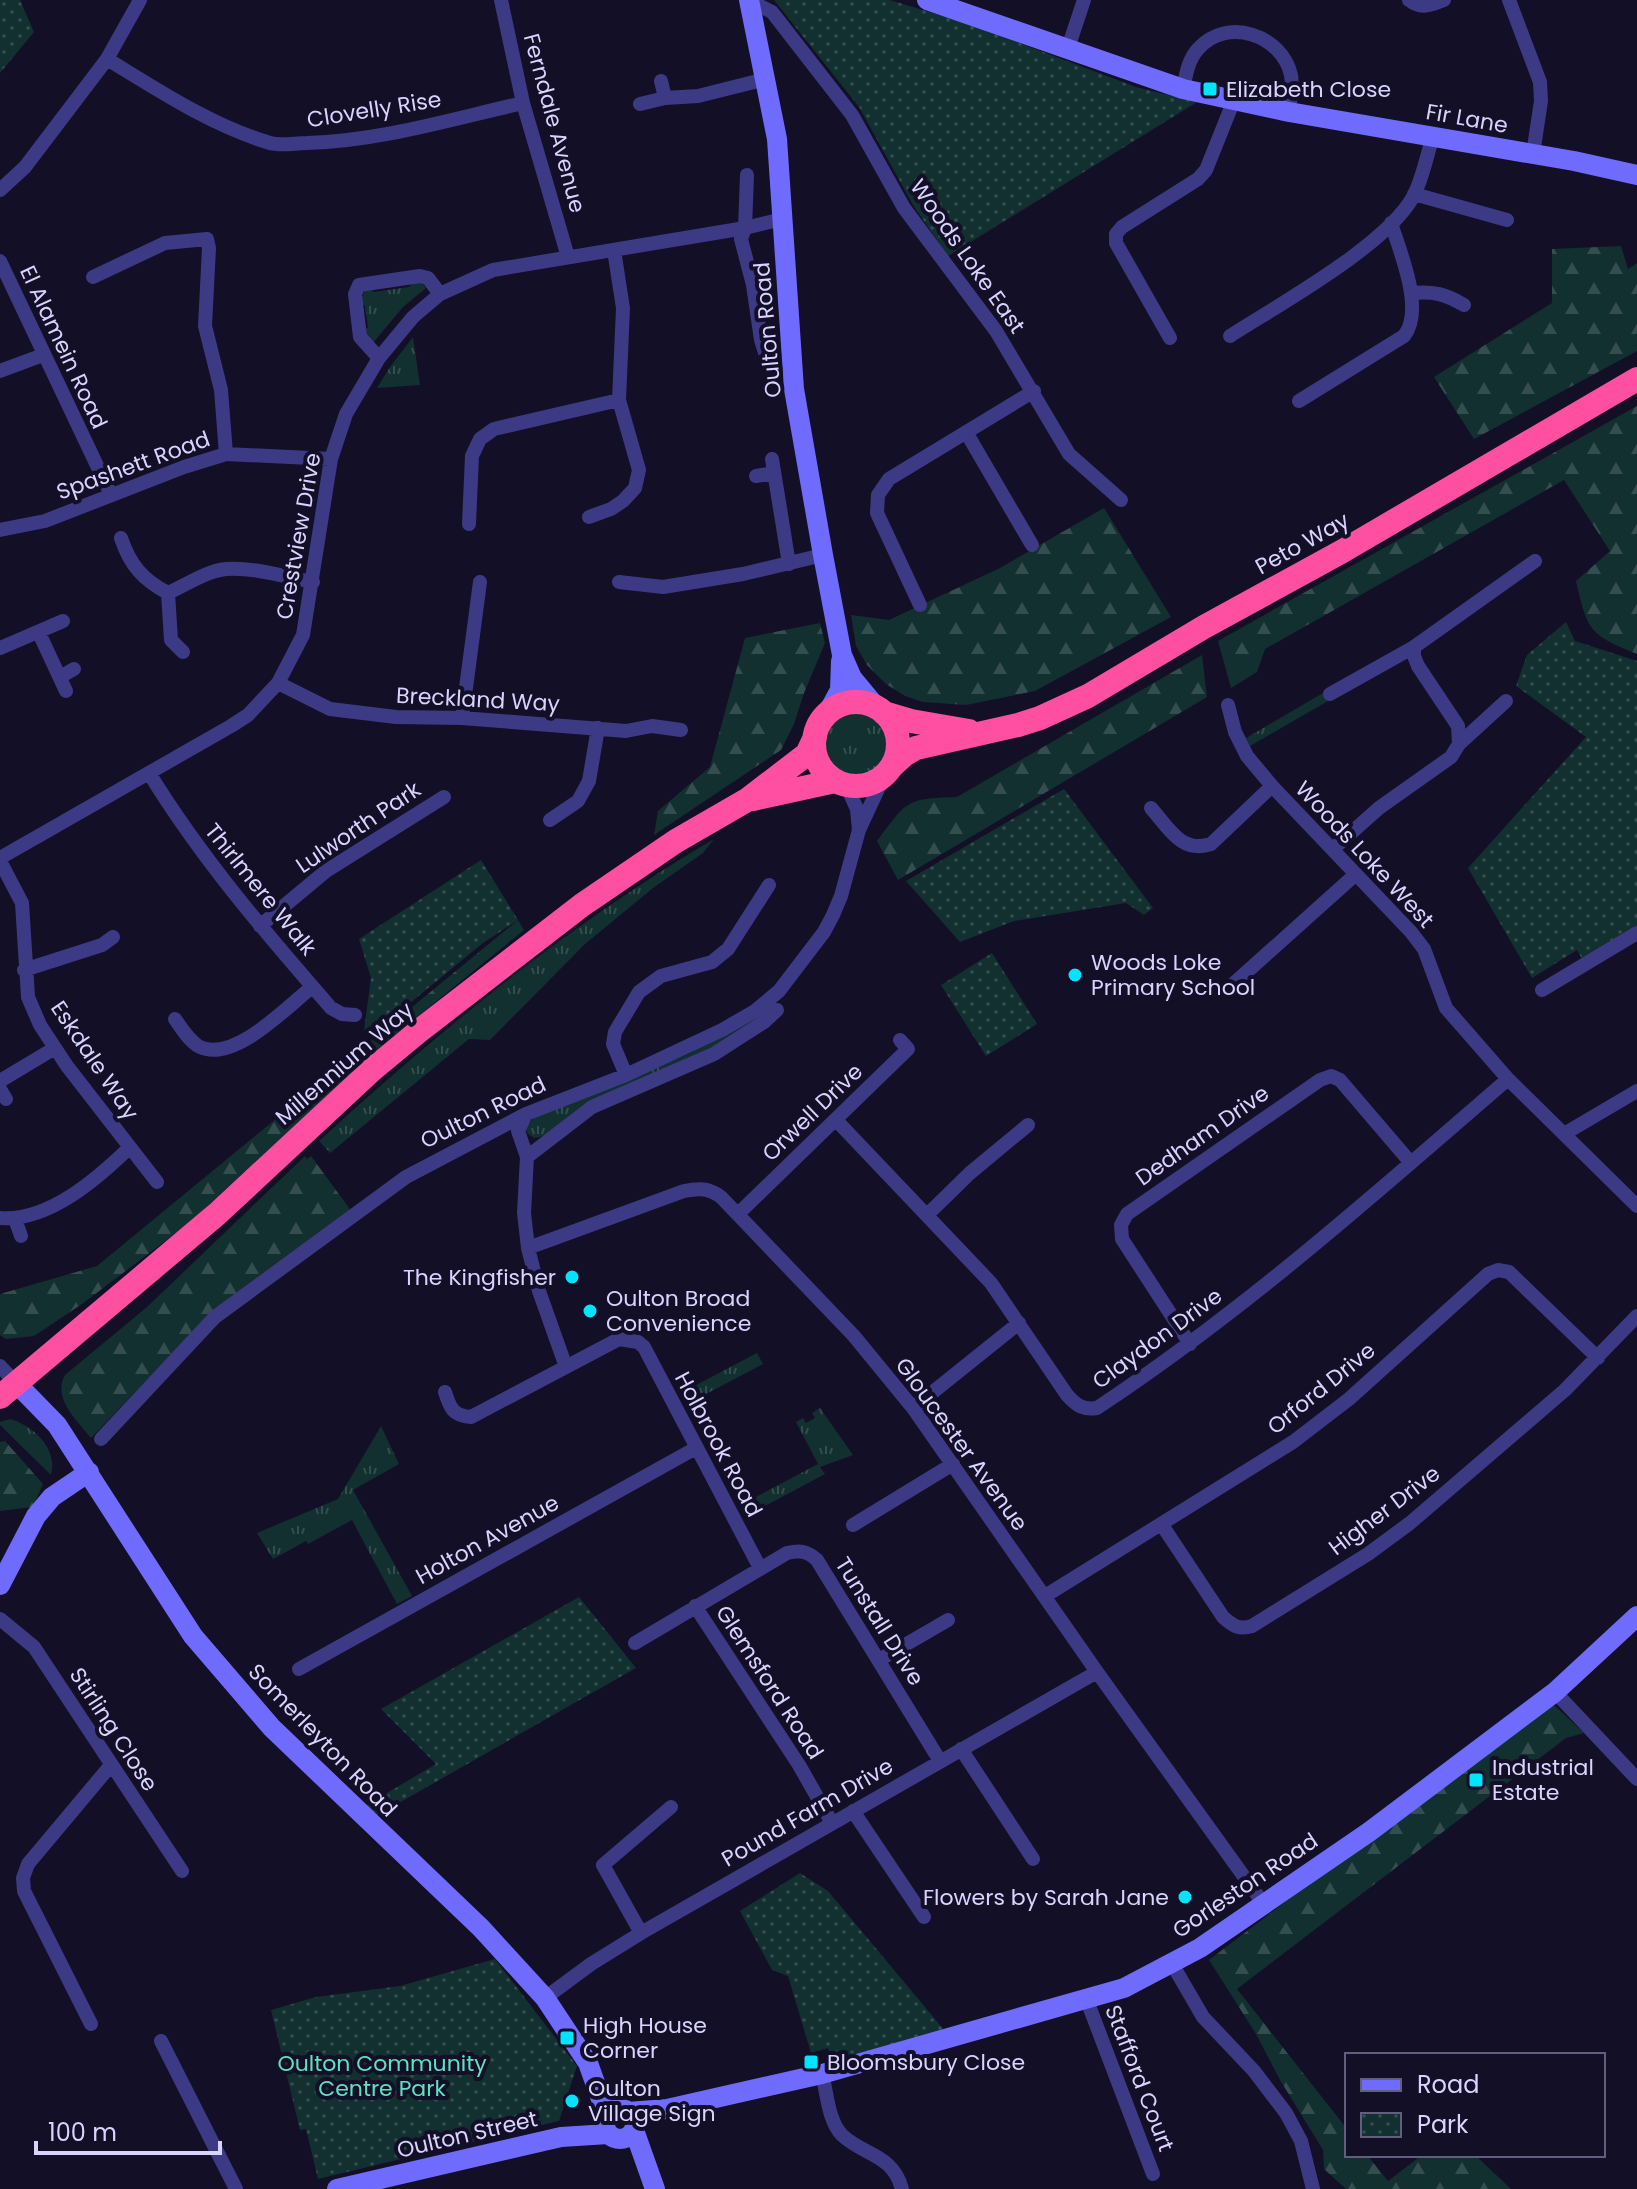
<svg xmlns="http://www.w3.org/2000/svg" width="1637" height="2189" font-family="Poppins,sans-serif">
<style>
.grass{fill:url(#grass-tufts)}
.forest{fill:url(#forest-firs)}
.park{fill:url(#park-dots)}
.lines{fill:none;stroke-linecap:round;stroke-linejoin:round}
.street{stroke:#3d3a85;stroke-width:14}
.secondary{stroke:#6f6bff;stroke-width:20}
.highway{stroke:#ff4fa3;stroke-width:24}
.poi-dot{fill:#00e5ff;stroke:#130f26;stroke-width:3}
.labels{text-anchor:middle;stroke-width:8;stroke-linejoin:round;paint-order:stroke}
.poi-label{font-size:22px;fill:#d9d4ff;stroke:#130f26;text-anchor:start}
.street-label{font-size:22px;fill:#d9d4ff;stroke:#130f26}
.park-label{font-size:22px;fill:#5fe0c0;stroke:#130f26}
</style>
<defs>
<pattern id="grass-tufts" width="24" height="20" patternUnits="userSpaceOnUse" patternTransform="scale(2)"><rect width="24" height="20" fill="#12302f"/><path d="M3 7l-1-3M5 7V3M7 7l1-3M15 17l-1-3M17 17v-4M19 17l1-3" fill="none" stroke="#344d4e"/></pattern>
<pattern id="forest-firs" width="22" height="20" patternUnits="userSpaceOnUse" patternTransform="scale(2)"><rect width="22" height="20" fill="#12302f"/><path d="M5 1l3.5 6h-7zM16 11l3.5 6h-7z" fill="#344d4e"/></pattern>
<pattern id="park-dots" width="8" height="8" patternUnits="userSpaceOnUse" patternTransform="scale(2)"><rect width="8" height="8" fill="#12302f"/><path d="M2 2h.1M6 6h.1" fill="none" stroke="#344d4e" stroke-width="1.8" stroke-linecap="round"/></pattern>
</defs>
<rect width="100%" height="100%" fill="#130f26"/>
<path class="grass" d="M 414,282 L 422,283 L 426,288 L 403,307 L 372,344 L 364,331 L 368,327 L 365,306 L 361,303 L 364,291 L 370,289 L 374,292 L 409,287 Z
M 413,337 L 420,385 L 377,388 L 390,367 Z
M 1323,693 L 1328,701 L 1250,746 L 1246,738 Z
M822 744a34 34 0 1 1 68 0a34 34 0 1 1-68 0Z
M 714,839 L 703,853 L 653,888 L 585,944 L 490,1040 L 469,1039 L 330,1153 L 319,1141 C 441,1029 571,923 714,839 Z
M 775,1005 L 741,1032 L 544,1136 L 534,1138 L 527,1133 L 526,1128 L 534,1117 L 686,1055 Z
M 757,1353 L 763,1364 L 689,1403 L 683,1392 Z
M 820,1408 L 853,1455 L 820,1467 L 825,1474 L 748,1515 L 743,1504 L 818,1464 L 796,1422 L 803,1418 L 806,1423 L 815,1418 L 812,1413 Z
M 10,1419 C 34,1426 58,1449 51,1475 L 0,1425 L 0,1422 Z
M 381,1426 L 399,1464 L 353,1490 L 412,1596 L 397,1604 L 352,1520 L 308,1544 L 306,1541 L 273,1559 L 257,1533 L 338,1499 Z"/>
<path class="forest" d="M 1621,246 L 1628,269 L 1637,263 L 1637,351 L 1474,439 L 1434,377 L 1552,303 L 1552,249 Z
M 1637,406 L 1637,654 C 1589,634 1588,632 1576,581 L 1610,551 L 1564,480 L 1265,649 L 1257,672 L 1231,688 L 1218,641 Z
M 1104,508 L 1171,617 L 1035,691 L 966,705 L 923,702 L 905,696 L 886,684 L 867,665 L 856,646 L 851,615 L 889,620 L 1000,568 Z
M 820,623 L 825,643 L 804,693 L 794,724 L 781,750 L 654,835 L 658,811 L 710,767 L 745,638 Z
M 1202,655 L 1207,697 L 898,880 L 877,841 C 908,800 905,799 957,797 Z
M 518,920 L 524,930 L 380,1047 L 189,1223 L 82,1304 L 34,1336 L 6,1339 L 0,1335 L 0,1294 L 97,1266 Z
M 305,1156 L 307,1159 L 311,1156 L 352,1212 L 202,1322 L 91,1438 C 77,1420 52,1399 65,1375 L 147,1307 Z
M 5,1441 L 43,1484 L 33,1507 L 0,1511 L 0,1442 Z
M 1543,1705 L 1555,1706 L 1584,1733 L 1566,1738 L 1237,1989 L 1347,2129 L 1347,2155 L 1367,2155 L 1388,2181 L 1422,2155 L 1475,2155 L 1511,2189 L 1346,2189 L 1324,2169 L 1323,2150 L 1280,2080 L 1256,2034 L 1209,1960 Z"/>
<path class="park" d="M 0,0 L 20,0 L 34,32 L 0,73 Z
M 774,0 L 890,0 L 972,25 L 1136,87 L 1197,102 L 948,256 L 913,205 L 859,107 Z
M 1566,622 L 1575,641 L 1637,661 L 1637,926 L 1582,959 L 1577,950 L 1532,978 L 1468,868 L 1586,737 L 1516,686 L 1527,655 Z
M 1064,789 L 1153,908 L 1144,915 L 1126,903 L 1014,921 L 960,942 L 906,881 Z
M 481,860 L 518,920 L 483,943 L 376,1031 L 364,1030 L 371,978 L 359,939 Z
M 992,953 L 1037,1024 L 986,1056 L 941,985 Z
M 579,1597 L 636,1668 L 376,1816 L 365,1806 L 436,1764 L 381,1709 Z
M 800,1873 L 828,1891 L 945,2031 L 832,2062 L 828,2048 L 811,2053 L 788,1976 L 772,1970 L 740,1911 Z
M 495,1959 L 577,2066 L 559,2121 L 318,2179 L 306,2129 L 300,2130 L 271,2010 L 316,1997 L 400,1986 Z"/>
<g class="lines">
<path class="street" d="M 501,0 L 523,103 L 568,257
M 1409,0 C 1422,10 1430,5 1444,0
M 1509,0 L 1540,82 L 1541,101 L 1533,154
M 749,5 L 758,5 L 772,12 L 852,115 L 904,208 L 996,331 L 1069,454 L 1121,500
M 1068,48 L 1084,0
M 107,59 C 158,90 212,126 270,143 C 281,146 295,143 307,143 C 380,141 452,119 523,103
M 661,81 L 665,98
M 1183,89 C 1186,75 1188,60 1198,49 C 1227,16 1282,35 1291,75 C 1293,87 1290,99 1289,112
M 640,104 L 665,98 L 698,96 L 766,79
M 747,175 L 745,228 L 741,239 L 753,285 L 761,340 L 766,356
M 0,190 L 25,167 L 107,59 L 140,0
M 1414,194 L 1507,220
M 0,261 L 111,495
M 93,277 L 165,243 L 207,239 L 209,248 L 205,326 L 221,390 L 226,454
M 1412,293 C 1434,291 1445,294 1464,305
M 1230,336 C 1278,305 1389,244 1414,195 C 1423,177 1427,155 1433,136
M 1170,338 L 1116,243 L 1116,234 L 1122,227 L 1198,179 L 1206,170 L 1234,100
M 379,358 L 360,337 L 355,294 L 359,285 L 420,276 L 428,278 L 440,294
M 0,371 L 43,355
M 1299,401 L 1404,336 C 1425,310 1400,252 1391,223
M 966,432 L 1032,545
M 772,459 L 789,564
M 756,476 L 774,473
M 589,517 L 611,509 L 623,501 L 635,488 L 639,470 L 619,400 L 623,308 L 614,250
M 469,524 L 472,456 L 480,439 L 494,429 L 619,400
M 0,530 L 45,521 L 184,467 L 226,454 L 331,459
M 121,538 C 130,565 143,580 168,593 L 171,640 L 183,652
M 619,582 L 663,587 L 743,574 L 823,555
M 168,593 C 186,585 206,571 226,569 C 255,567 285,577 313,582
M 920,605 L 877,513 L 878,495 L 889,479 L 1034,391
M 39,633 L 66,691
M 0,648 L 63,621
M 60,677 L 74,669
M 278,683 L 330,709 L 396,717 L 462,718 L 626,731 L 652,726 L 681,730
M 1330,694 L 1414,647
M 1228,705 L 1235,732 L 1247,756 L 1272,786 L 1411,932 L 1424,949 L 1446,1008 L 1508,1079 L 1637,1206
M 462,718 L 480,582
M 1459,744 L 1458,726 L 1418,666 L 1414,656 L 1414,647 L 1535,561
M 149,773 C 202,859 264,931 331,1008 L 342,1014 L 355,1015
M 846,785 L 857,809 L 859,830
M 1151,808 C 1168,827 1181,854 1211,844 L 1272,786
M 550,820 L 578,801 L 589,781 L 598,728
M 1333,849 L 1379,808 L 1451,757 L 1459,744 L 1506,701
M 0,858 L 231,726 L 248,715 L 278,683 L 303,635 L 331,459 L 346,414 L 379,358 L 413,317 L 440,294 L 493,270 L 745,228 L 782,219
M 0,861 L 22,903 L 28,997 L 40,1025 L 67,1066 L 157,1182
M 260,926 L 326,871 L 444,797
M 24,970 L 102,945 L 113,937
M 1231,986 L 1356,874
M 1542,990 L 1637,933
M 175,1019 C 181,1028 190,1042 200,1047 C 234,1063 287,1007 312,987
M 626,1075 L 613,1044 L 615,1032 L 639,992 L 661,976 L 712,962 L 728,949 L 769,885
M 0,1081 L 55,1048
M 0,1089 L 6,1099
M 526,1114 L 518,1131 L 527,1157 L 524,1213 L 528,1248 L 539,1291 L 566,1367
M 836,1120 L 991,1283 L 1067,1395 C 1077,1406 1083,1410 1097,1408 C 1244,1311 1375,1194 1508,1079
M 1564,1134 L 1637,1091
M 527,1157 L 592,1107 L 714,1054 L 764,1022 L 777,1010
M 738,1214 L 908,1049 L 900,1040
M 928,1214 L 970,1173 L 1028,1125
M 0,1218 C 48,1222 97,1179 129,1148
M 15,1219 L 21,1236
M 528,1248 L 684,1191 C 699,1188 709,1188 721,1197 L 854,1336 L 913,1408 L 1097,1672 L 1263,1903
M 1190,1344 L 1122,1239 L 1121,1225 L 1127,1214 L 1320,1080 L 1331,1076 L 1340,1080 L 1411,1163
M 0,1366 L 17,1384
M 445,1392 C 450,1408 453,1416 471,1417 L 619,1339 L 638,1342 L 644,1347 L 760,1568
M 913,1408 L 1019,1323
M 101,1439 L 215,1317 L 406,1177 L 526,1114 L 626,1075 L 722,1030 L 755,1011 L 779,991 L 824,932 L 833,915 L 841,896 L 859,830 L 884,776
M 853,1525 L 953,1464
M 1162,1525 L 1223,1617 C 1233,1626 1239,1630 1252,1626 L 1368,1554 L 1410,1523 L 1565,1390 L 1637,1316
M 1045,1596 L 1293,1442 L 1349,1399 L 1488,1274 L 1498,1270 L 1509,1272 L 1598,1358
M 695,1606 L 799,1765 L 832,1823
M 0,1619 L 34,1647 L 182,1871
M 635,1643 L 787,1553 C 800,1550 807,1551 817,1560 L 940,1761
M 879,1660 L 948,1620
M 299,1669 L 696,1448
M 1555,1692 L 1637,1779
M 961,1749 L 1033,1859
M 853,1811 L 924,1917
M 641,1933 L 603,1865 L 671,1807
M 1171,1962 L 1203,2017 L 1254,2071 L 1286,2113 L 1301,2141 L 1313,2189
M 545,1998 L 591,1964 L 641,1933 L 1097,1672
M 1086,1998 L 1153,2174
M 91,2024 L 24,1891 L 23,1878 L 28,1864 L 111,1765
M 161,2041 L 236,2189
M 822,2074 C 827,2092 828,2121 842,2135 C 864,2156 893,2154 902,2189"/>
<path class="secondary" d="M 749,0 L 777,139 L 794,389 L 823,555 L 842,655 L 852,678 L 876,707
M 927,0 L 1183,89 L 1289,112 L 1574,161 L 1637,175
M 827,714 L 840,690 L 841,661
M 17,1384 L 57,1425 L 193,1636 L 272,1728 L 481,1928 L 545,1998 L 588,2063 L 607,2116
M 0,1585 L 36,1516 L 52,1497 L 89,1472
M605 2124a15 15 0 1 1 30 0a15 15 0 1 1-30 0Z
M 628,2112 L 667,2109 L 822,2074 L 1124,1988 L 1200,1948 L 1369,1832 L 1555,1692 L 1637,1616
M 634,2130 L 655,2189
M 337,2189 L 561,2137 L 608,2134"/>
<path class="highway" d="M814 744a42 42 0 1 1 84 0a42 42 0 1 1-84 0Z
M 884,713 L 911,721 L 969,731
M 893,765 L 904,755 L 916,748 L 1018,725 L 1040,718 L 1088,696 L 1204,627 L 1341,552 L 1637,379
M 753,799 L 835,781
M 0,1397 L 217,1214 L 373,1069 L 419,1031 L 582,905 L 676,841 L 747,800 L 807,754 L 815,737"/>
</g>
<g class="poi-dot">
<rect x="1202" y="81" width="16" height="16" rx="4"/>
<circle cx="1075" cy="975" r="8"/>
<circle cx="572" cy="1277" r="8"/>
<circle cx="590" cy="1311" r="8"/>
<rect x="1468" y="1772" width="16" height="16" rx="4"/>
<circle cx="1185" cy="1897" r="8"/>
<rect x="559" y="2030" width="16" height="16" rx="4"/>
<rect x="803" y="2054" width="16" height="16" rx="4"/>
<circle cx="572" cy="2101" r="8"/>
</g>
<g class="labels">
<g class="poi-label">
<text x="1226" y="97">Elizabeth Close</text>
<text x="1091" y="970">Woods Loke<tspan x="1091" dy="25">Primary School</tspan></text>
<text x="556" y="1285" text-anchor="end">The Kingfisher</text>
<text x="606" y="1306">Oulton Broad<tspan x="606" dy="25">Convenience</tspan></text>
<text x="1492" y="1775">Industrial<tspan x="1492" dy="25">Estate</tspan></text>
<text x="1169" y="1905" text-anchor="end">Flowers by Sarah Jane</text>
<text x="583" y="2033">High House<tspan x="583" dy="25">Corner</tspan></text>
<text x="827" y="2070">Bloomsbury Close</text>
<text x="588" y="2096">Oulton<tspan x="588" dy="25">Village Sign</tspan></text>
</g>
<g class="street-label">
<text transform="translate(374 109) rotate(-9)" y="8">Clovelly Rise</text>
<text transform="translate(1467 118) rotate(10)" y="8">Fir Lane</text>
<text transform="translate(555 123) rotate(75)" y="8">Ferndale Avenue</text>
<text transform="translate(968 256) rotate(55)" y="8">Woods Loke East</text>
<text transform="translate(767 330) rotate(-95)" y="8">Oulton Road</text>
<text transform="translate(64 347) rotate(65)" y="8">El Alamein Road</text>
<text transform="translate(133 465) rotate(-20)" y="8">Spashett Road</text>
<text transform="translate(298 536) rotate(-80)" y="8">Crestview Drive</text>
<text transform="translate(1302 543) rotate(-29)" y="8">Peto Way</text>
<text transform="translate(478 699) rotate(3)" y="8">Breckland Way</text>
<text transform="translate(358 827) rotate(-34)" y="8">Lulworth Park</text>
<text transform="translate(1365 854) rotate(47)" y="8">Woods Loke West</text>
<text transform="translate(261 889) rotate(51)" y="8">Thirlmere Walk</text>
<text transform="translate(95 1060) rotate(56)" y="8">Eskdale Way</text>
<text transform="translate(344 1063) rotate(-41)" y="8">Millennium Way</text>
<text transform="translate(483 1112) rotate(-26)" y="8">Oulton Road</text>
<text transform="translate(812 1112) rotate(-44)" y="8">Orwell Drive</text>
<text transform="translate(1202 1135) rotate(-35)" y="8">Dedham Drive</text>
<text transform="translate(1157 1338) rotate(-36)" y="8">Claydon Drive</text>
<text transform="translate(1321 1388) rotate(-39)" y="8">Orford Drive</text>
<text transform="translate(719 1444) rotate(62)" y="8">Holbrook Road</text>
<text transform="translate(962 1444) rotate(54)" y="8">Gloucester Avenue</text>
<text transform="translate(1384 1510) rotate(-37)" y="8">Higher Drive</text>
<text transform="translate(487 1539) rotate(-29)" y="8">Holton Avenue</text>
<text transform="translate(880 1621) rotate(58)" y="8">Tunstall Drive</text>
<text transform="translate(770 1682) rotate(57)" y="8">Glemsford Road</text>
<text transform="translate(114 1729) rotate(57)" y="8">Stirling Close</text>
<text transform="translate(323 1740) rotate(46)" y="8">Somerleyton Road</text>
<text transform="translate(807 1812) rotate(-30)" y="8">Pound Farm Drive</text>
<text transform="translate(1245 1885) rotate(-34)" y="8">Gorleston Road</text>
<text transform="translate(1140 2078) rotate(69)" y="8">Stafford Court</text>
<text transform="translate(467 2134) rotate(-13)" y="8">Oulton Street</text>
</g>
<g class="park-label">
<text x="382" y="2071">Oulton Community<tspan x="382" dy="25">Centre Park</tspan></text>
</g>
</g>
<rect x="1345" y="2053" width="260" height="104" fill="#130f26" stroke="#625e7d" stroke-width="2"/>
<rect x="1361" y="2079" width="40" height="12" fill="#6f6bff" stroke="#625e7d" stroke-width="2"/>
<text x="1417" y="2093" font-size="24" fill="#d9d4ff">Road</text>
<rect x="1361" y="2113" width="40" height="24" fill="url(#park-dots)" stroke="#625e7d" stroke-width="2"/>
<text x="1417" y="2133" font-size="24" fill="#d9d4ff">Park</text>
<path d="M36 2141v12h184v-12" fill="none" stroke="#d9d4ff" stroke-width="4"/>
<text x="48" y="2141" font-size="24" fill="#d9d4ff" stroke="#130f26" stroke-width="6" paint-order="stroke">100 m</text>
</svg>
